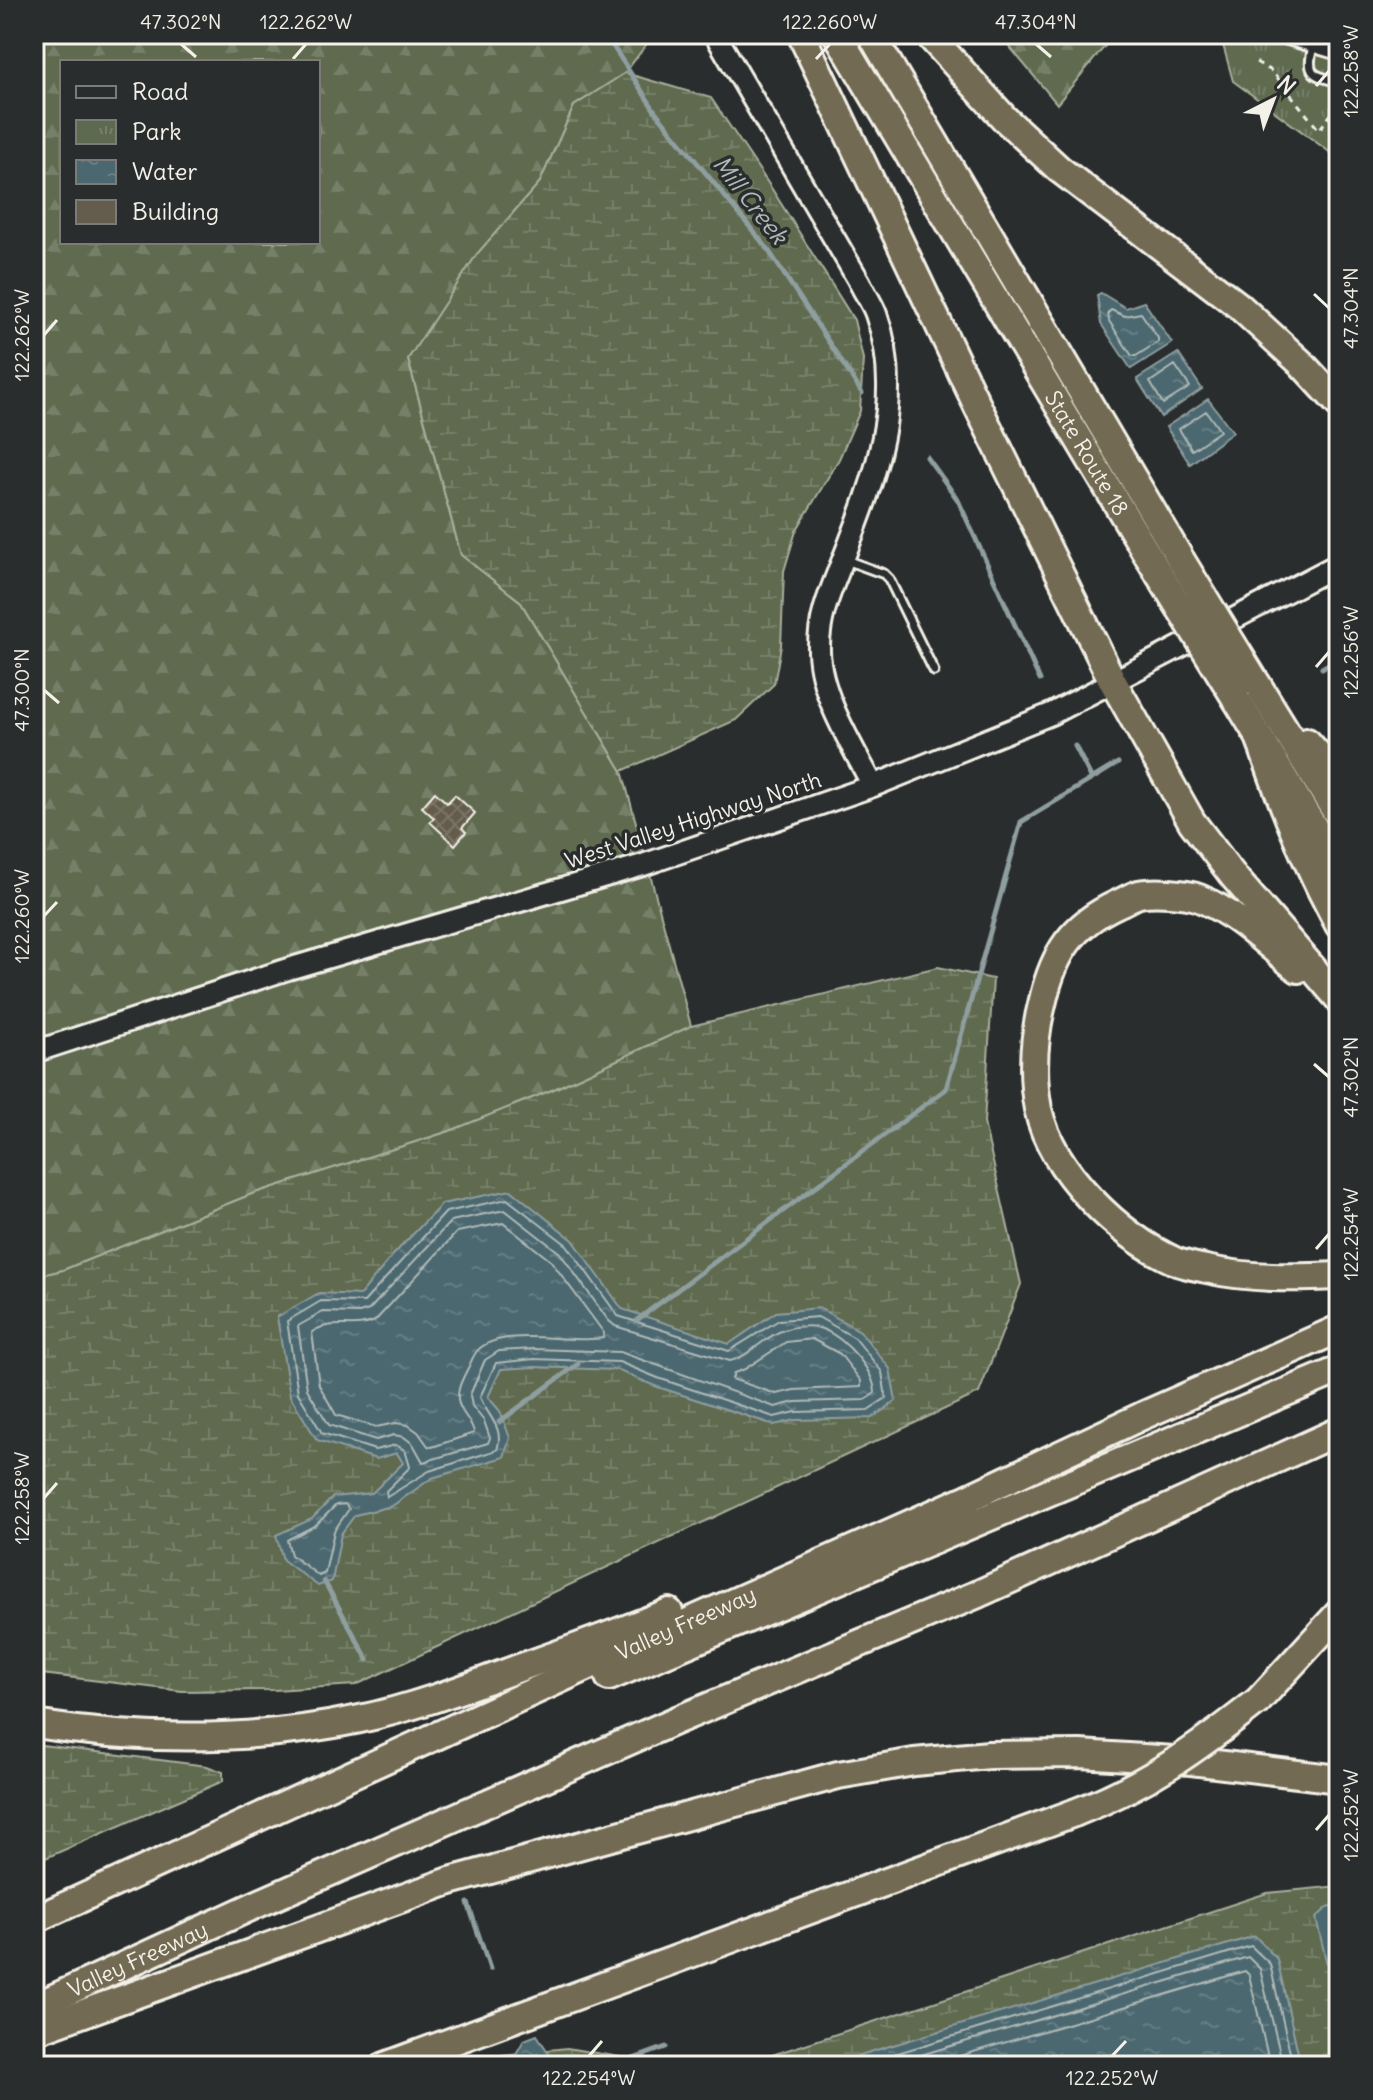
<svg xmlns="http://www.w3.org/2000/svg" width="1373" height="2100" font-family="Delius,sans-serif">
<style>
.forest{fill:url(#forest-firs);stroke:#a9ae9c;stroke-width:2;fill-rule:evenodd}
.wetland{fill:url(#wetland-marsh);stroke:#a9ae9c;stroke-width:2}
.park{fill:url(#park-tufts);stroke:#a9ae9c;stroke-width:2}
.water{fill:url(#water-ripples);stroke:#8f9e9f;stroke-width:2}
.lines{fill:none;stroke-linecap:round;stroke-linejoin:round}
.shore{stroke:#b0bab8;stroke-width:2}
.stream{stroke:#8f9e9f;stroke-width:5}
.building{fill:url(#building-cross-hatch);stroke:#f4f1e8;stroke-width:2}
.service-casing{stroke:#f4f1e8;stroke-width:13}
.tertiary-casing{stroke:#f4f1e8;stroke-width:24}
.secondary-casing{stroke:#f4f1e8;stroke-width:26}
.motorway-casing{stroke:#f4f1e8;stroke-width:32}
.path{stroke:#f4f1e8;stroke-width:3;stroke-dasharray:6 6;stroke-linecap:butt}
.service{stroke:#2a2d2e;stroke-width:7}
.tertiary{stroke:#2a2d2e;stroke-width:18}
.secondary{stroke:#2a2d2e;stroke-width:20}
.motorway{stroke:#736b52;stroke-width:26}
.motorway-bridge-casing{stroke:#f4f1e8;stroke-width:32;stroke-linecap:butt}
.motorway-bridge{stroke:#736b52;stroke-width:26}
.ticks{fill:none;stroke:#f4f1e8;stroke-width:3}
.labels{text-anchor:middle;stroke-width:7;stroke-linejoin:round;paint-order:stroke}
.street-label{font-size:22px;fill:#f4f1e8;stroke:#2a2d2e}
.water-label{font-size:24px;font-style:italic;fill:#b0bab8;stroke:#2a2d2e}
.neatline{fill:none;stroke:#f4f1e8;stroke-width:3}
.ticks-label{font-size:20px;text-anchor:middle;fill:#f4f1e8}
</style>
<defs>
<pattern id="forest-firs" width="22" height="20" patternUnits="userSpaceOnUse" patternTransform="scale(2)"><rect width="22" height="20" fill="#5e6a50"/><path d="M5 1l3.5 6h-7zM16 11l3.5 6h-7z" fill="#768069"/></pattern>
<pattern id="wetland-marsh" width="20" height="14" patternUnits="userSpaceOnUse" patternTransform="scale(2)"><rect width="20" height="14" fill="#5e6a50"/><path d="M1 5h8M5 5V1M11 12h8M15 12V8" fill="none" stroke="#768069"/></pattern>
<pattern id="park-tufts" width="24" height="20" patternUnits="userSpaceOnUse" patternTransform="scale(2)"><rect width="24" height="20" fill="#5e6a50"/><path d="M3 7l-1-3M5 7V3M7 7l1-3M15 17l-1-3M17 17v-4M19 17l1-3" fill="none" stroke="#768069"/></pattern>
<pattern id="water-ripples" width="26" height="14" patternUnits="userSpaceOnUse" patternTransform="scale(2)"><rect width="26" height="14" fill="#4b676f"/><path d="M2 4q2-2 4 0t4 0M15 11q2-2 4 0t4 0" fill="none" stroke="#667d84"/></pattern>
<pattern id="building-cross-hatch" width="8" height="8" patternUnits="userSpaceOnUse" patternTransform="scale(2)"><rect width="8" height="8" fill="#645c4c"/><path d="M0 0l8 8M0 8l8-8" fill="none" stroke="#7b7466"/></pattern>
</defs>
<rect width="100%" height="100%" fill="#2a2d2e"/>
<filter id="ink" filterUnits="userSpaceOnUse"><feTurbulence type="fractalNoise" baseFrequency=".0125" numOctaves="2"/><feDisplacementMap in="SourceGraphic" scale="16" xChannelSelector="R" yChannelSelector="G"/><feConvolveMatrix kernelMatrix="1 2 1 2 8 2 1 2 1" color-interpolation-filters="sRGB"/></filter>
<g filter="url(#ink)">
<path class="forest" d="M 34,34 L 654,34 L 625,73 L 574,106 L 540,182 L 477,254 L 408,360 L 461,555 L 520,601 L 622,771 L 691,1026 L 552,1090 L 450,1131 L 252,1194 L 63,1270 L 34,1277 ZM 62,62 L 318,62 L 318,242 L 62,242 Z
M 999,34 L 1115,34 L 1057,104 Z"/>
<path class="wetland" d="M 625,73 L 711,98 L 770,186 L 854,320 L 863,359 L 860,411 L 839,459 L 796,531 L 784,571 L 781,646 L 774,684 L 736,720 L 622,771 L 520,601 L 461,555 L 408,359 L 477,254 L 540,182 L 574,106 Z
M 938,967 L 993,979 L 984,1123 L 1021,1284 L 979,1393 L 356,1685 L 274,1690 L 182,1691 L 34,1673 L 34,1277 L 63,1270 L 252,1194 L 450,1131 L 552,1090 L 691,1026 Z
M 34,1744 L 207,1766 L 223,1772 L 223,1781 L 34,1863 Z
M 1339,1886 L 1339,2066 L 768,2066 L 760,2059 L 1267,1893 Z
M 567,2048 L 666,2065 L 700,2066 L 482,2066 L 502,2055 Z"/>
<path class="park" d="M 1220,34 L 1274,34 L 1339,59 L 1339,159 L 1233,81 Z"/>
<path class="water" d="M 1101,293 L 1126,308 L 1144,302 L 1172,343 L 1131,369 L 1101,324 L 1097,295 Z
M 1178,353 L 1202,389 L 1161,417 L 1137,379 Z
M 1208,399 L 1233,432 L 1190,464 L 1166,427 Z
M 511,1190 L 573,1240 L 622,1309 L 729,1344 L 776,1312 L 819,1308 L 860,1331 L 890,1369 L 896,1401 L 872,1418 L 796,1420 L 774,1425 L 655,1386 L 617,1370 L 535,1367 L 501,1369 L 488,1397 L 500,1411 L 510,1438 L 504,1457 L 432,1478 L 392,1506 L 355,1515 L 341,1534 L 332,1581 L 318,1586 L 283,1560 L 276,1535 L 312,1519 L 333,1497 L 372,1493 L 403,1463 L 397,1453 L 376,1459 L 317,1440 L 290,1396 L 277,1317 L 319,1293 L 360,1295 L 393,1255 L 442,1204 Z
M 1339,1904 L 1339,2015 L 1316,1918 L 1328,1907 Z
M 1255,1936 L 1277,1959 L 1301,2066 L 837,2066 L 860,2055 Z
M 537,2035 L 555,2063 L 554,2066 L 509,2066 L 524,2040 Z"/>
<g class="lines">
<path class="shore" d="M 1111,310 L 1125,316 L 1141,313 L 1158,338 L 1158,342 L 1136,356 L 1132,356 L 1109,321 L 1108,313 Z
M 1175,365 L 1190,387 L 1163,404 L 1150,382 Z
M 1206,411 L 1220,431 L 1192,450 L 1179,429 Z
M 507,1199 L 567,1245 L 618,1316 L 729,1351 L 779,1320 L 818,1317 L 855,1338 L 882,1372 L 886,1398 L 868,1410 L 796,1412 L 774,1417 L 658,1378 L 619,1362 L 534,1359 L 496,1363 L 480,1397 C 487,1416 505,1427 497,1450 L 429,1471 L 387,1497 L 386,1491 L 410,1467 L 405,1450 L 396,1445 L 375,1450 L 322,1433 L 298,1393 L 287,1321 L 321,1301 L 364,1302 L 446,1212 Z
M 505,1210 L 560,1253 L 608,1320 L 615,1326 L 730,1361 C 750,1357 764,1336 784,1330 C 791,1327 808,1325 815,1327 C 840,1332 874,1368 875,1393 L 865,1400 L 795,1402 L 775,1407 L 620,1352 L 534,1349 L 499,1351 L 485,1360 L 470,1395 L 472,1406 L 484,1421 L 490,1438 L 488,1443 L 423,1462 L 413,1444 L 404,1437 L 394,1435 L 376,1440 L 329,1425 L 307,1389 L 298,1326 L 323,1312 L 359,1313 L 369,1310 L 451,1221 Z
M 503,1223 L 551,1261 L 604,1333 L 603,1338 C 573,1344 503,1326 479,1349 C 473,1354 471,1363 467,1370 C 462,1380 457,1389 458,1400 C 460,1414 473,1421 474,1433 L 432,1447 L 428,1446 L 418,1432 L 408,1425 L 396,1423 L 376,1427 L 336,1415 L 319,1385 L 312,1332 C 334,1318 353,1331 375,1321 L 457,1232 Z
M 812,1339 L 840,1354 L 861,1381 L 861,1387 L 794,1390 L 776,1394 L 732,1379 L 734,1373 L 745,1369 L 786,1342 Z
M 345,1504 L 349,1509 L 334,1531 L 325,1573 L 319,1576 L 291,1555 L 287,1540 L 316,1525 L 336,1505 Z
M 855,2066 L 1251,1946 L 1270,1964 L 1293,2066
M 884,2066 L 1248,1957 L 1260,1969 L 1283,2066
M 926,2066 L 1245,1971 L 1249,1975 L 1270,2066"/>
<path class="stream" d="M 605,34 L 655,111 L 767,248 L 862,393
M 927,457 L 958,500 L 1040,680
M 1322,668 L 1339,658
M 1075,746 L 1092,779
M 637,1320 L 946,1089 L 1021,822 L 1118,763
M 499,1422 L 578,1364
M 324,1581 L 368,1660
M 468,1903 L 490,1969
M 614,2066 L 666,2047"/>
</g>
<path class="building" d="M 435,792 L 447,803 L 455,795 L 475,813 L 462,828 L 466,832 L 455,845 L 430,822 L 434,818 L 422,807 Z"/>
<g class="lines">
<defs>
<path id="service" d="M 1313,46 C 1306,75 1312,75 1339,82
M 846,560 L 884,574 L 889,579 L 934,671"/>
<path id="tertiary" d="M 1285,34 L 1339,50"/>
<path id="secondary" d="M 715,34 L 859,281 C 864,292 872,303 876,314 C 906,398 875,478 844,557 C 832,588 818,616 819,651 C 820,695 853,747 873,786
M 34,1052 L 288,969 L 643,865 L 873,786 L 1051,714 L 1339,564"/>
<g id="motorway">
<path d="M 801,34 L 978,407 L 1113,682 L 1192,822 L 1234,877 L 1339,999"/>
<path id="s1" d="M 837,34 L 1159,574"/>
<path d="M 871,34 L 1181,560"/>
<path d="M 928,34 L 1005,119 L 1059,169 L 1239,306 L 1301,363 L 1339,404"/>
<path d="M 1257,684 L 1339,817"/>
<path d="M 1238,702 L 1339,869"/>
<path d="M 1260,739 C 1281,804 1307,865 1339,925"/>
<path d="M 1307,742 L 1339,778"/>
<path d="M 1298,969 C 1268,945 1236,913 1199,898 C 1186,893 1153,891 1139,894 C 1132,896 1124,901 1117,904 C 1072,925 1054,953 1043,1000 C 1034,1035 1031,1073 1038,1109 C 1052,1172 1119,1236 1177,1262 C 1186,1265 1197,1267 1206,1269 C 1250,1279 1294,1278 1339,1276"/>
<path d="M 609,1677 L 1339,1370"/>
<path d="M 1258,1701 L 1339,1613"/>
<path d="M 34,1724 C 142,1741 252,1742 360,1719 C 413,1708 465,1688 516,1669 C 567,1651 619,1632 669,1612"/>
<path id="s2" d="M 34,1920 L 589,1666 L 964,1500 L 1142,1416 L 1339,1329"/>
<path id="s3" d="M 34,2007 L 253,1906 L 677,1720 L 978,1594 L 1339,1431"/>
<path d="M 34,2031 L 450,1881 L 838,1775 L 914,1762 L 989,1755 L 1080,1754 L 1191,1761 L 1339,1779"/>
<path d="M 385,2066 L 1074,1813"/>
</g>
</defs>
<use href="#service" class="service-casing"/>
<use href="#tertiary" class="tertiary-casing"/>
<use href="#secondary" class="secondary-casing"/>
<use href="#motorway" class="motorway-casing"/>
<path class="path" d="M 1256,62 L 1272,71 L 1319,130 L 1339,104"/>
<use href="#service" class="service"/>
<use href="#tertiary" class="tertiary"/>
<use href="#secondary" class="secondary"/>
<use href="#motorway" class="motorway"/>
<defs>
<path id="motorway-bridge" d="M 1181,560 L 1257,684
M 1159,574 L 1238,702
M 1074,1813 C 1147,1785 1197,1749 1258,1701"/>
</defs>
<use href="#motorway-bridge" class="motorway-bridge-casing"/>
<use href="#motorway-bridge" class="motorway-bridge"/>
</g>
</g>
<path class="ticks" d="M 181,44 L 196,57M 1036,44 L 1051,57M 293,59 L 306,44M 816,59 L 830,44M 1316,86 L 1329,71M 1314,294 L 1329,308M 44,335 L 57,320M 1316,667 L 1329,652M 44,690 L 59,703M 44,916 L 57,902M 1314,1064 L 1329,1077M 1316,1249 L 1329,1234M 44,1498 L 57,1483M 1316,1830 L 1329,1815M 589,2056 L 602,2041M 1112,2056 L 1126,2041"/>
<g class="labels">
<g class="street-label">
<text dy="8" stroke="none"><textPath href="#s1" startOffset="488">State Route 18</textPath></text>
<text transform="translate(693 820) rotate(-18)" y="8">West Valley Highway North</text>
<text dy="8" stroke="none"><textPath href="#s2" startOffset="716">Valley Freeway</textPath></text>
<text dy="8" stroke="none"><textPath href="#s3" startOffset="114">Valley Freeway</textPath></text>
</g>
<g class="water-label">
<text transform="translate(750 200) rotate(52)" y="8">Mill Creek</text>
</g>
</g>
<rect width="1373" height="2100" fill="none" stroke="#2a2d2e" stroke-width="88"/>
<rect x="60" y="60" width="260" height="184" fill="#2a2d2e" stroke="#7b7b78" stroke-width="2"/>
<rect x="76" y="86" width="40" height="12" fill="#2a2d2e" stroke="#7b7b78" stroke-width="2"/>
<text x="132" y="100" font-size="24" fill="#f4f1e8">Road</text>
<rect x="76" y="120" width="40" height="24" fill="url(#park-tufts)" stroke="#7b7b78" stroke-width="2"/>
<text x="132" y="140" font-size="24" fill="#f4f1e8">Park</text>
<rect x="76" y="160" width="40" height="24" fill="url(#water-ripples)" stroke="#7b7b78" stroke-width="2"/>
<text x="132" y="180" font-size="24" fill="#f4f1e8">Water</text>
<rect x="76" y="200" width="40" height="24" fill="#645c4c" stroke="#7b7b78" stroke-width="2"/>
<text x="132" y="220" font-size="24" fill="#f4f1e8">Building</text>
<g transform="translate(1273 100) rotate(42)" stroke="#2a2d2e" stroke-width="6" paint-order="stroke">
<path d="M0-6L14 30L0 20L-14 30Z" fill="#f4f1e8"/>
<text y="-12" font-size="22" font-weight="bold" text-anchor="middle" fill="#f4f1e8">N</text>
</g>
<rect x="44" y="44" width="1285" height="2012" class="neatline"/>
<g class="ticks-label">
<text x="181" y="29">47.302°N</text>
<text x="306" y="29">122.262°W</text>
<text x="830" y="29">122.260°W</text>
<text x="1036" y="29">47.304°N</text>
<text transform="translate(1351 71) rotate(-90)" y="7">122.258°W</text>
<text transform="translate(1351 308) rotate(-90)" y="7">47.304°N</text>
<text transform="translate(22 335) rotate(-90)" y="7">122.262°W</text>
<text transform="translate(1351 652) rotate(-90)" y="7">122.256°W</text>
<text transform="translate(22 690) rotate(-90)" y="7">47.300°N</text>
<text transform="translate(22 916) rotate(-90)" y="7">122.260°W</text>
<text transform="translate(1351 1077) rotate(-90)" y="7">47.302°N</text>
<text transform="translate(1351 1234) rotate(-90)" y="7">122.254°W</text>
<text transform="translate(22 1498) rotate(-90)" y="7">122.258°W</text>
<text transform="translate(1351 1815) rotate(-90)" y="7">122.252°W</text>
<text x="589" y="2085">122.254°W</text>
<text x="1112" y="2085">122.252°W</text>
</g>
</svg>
